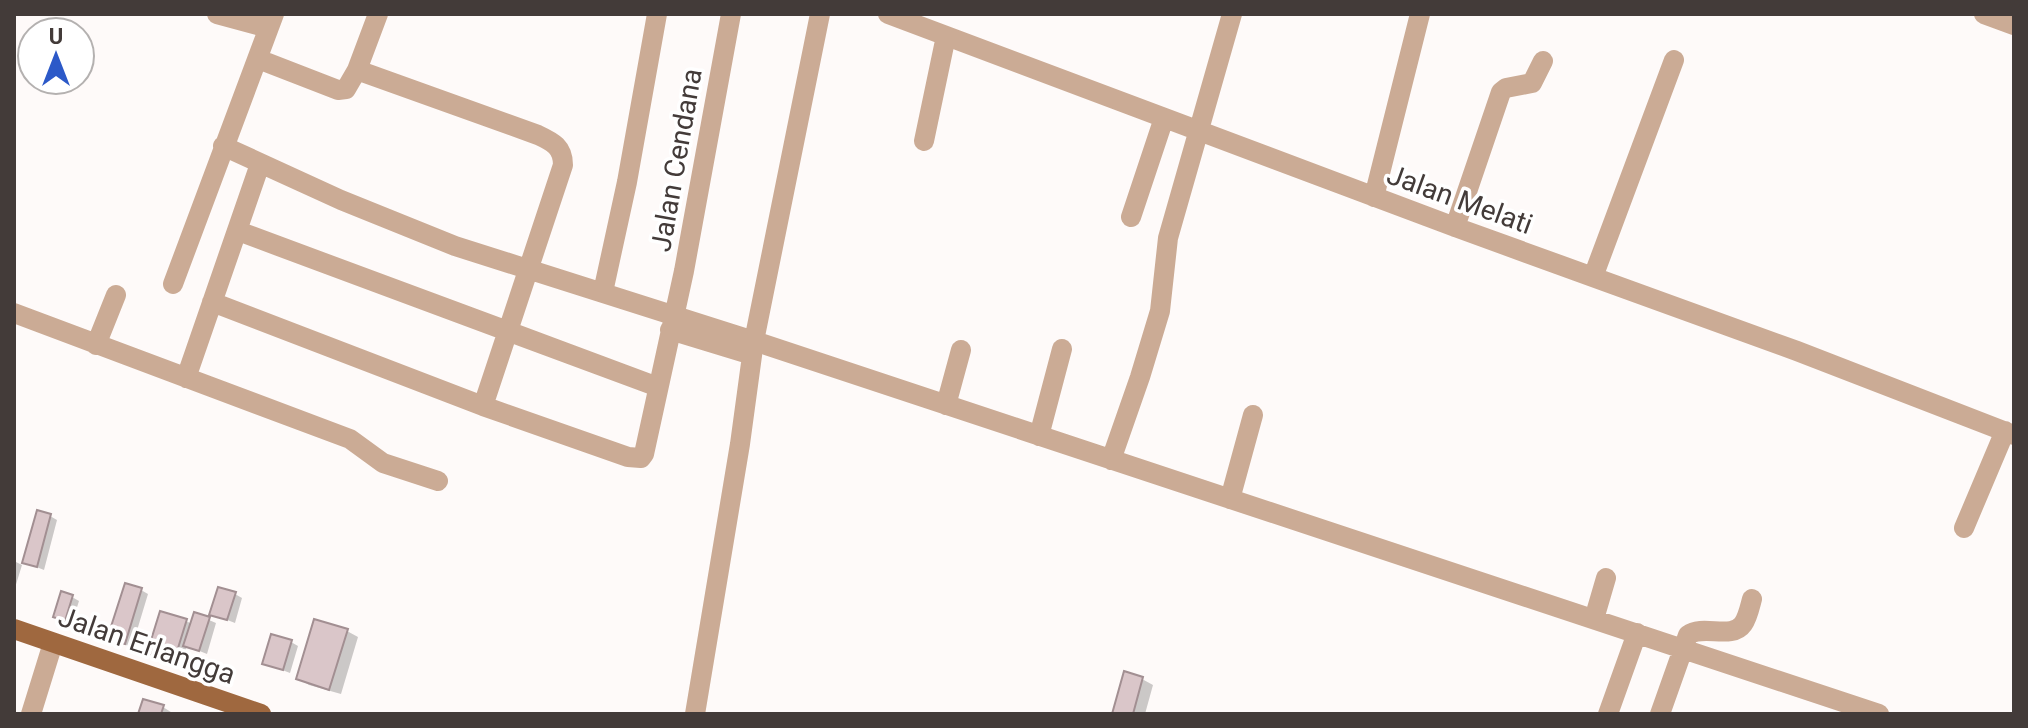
<svg xmlns="http://www.w3.org/2000/svg" width="2028" height="728" font-family="Roboto,sans-serif">
<style>
.shadow{fill:#0003}
.building{fill:#dac6c9;stroke:#a28f92;stroke-width:2}
.lines{fill:none;stroke-linecap:round;stroke-linejoin:round}
.minor{stroke:#cbab95;stroke-width:20}
.primary{stroke:#9f683f;stroke-width:20}
.labels{text-anchor:middle;stroke-width:7;stroke-linejoin:round;paint-order:stroke}
.street-label{font-size:28px;fill:#433b39;stroke:#fff}
</style>
<rect width="100%" height="100%" fill="#fefaf9"/>
<path class="shadow" d="M 50,516 L 57,520 L 44,570 L 24,562 Z
M 14,561 L 22,565 L 14,591 Z
M 141,590 L 148,594 L 132,647 L 117,642 L 110,638 Z
M 235,594 L 242,598 L 235,623 L 212,614 Z
M 72,597 L 79,601 L 72,623 L 62,620 Z
M 195,614 L 216,623 L 207,654 L 187,646 L 181,664 L 149,652 L 186,621 L 192,624 Z
M 347,631 L 358,637 L 341,694 L 309,685 L 298,678 Z
M 291,642 L 298,646 L 290,673 L 264,663 Z
M 1142,679 L 1153,685 L 1145,714 L 1114,714 Z
M 163,707 L 174,714 L 140,714 Z"/>
<path class="building" d="M 37,510 L 51,514 L 37,567 L 22,563 Z
M 125,583 L 142,588 L 125,644 L 107,639 Z
M 218,587 L 236,592 L 227,620 L 209,615 Z
M 61,591 L 73,595 L 65,621 L 53,617 Z
M 160,611 L 187,619 L 174,661 L 147,653 Z
M 194,612 L 210,617 L 199,651 L 183,646 Z
M 314,619 L 348,629 L 329,690 L 296,679 Z
M 271,634 L 292,640 L 283,670 L 262,664 Z
M 1124,671 L 1143,677 L 1133,714 L 1112,714 Z
M 143,699 L 164,705 L 161,714 L 138,714 Z"/>
<g class="lines">
<path class="minor" d="M 217,14 L 268,28
M 888,14 L 1455,227 L 1797,351 L 2014,435
M 1984,14 L 2014,25
M 258,59 L 338,90 L 346,89 L 357,70 L 538,135 C 553,142 563,147 563,165 L 483,406
M 357,70 L 378,14
M 924,141 L 946,36
M 223,146 L 341,200 L 455,246 L 754,341 L 1879,714
M 1374,197 L 1420,14
M 1131,217 L 1164,118
M 1455,227 L 1501,92 L 1506,88 L 1532,83 L 1543,61
M 238,231 L 658,387
M 1593,277 L 1674,60
M 173,284 L 274,14
M 603,292 L 627,182 L 657,14
M 212,302 L 483,406 L 628,457 L 641,458 L 644,454 L 684,271 L 731,14
M 14,313 L 350,439 L 383,463 L 438,481
M 670,330 L 752,355
M 96,345 L 116,295
M 186,378 L 260,164
M 946,405 L 961,350
M 1039,436 L 1062,349
M 1111,460 L 1140,377 L 1160,311 L 1168,238 L 1232,14
M 1230,499 L 1253,415
M 1964,528 L 2005,431
M 1594,619 L 1606,578
M 31,714 L 53,643
M 695,714 L 740,444 L 754,341 L 820,14
M 1608,714 L 1637,633
M 1660,714 L 1688,635 C 1703,624 1732,640 1743,624 C 1748,617 1750,606 1752,599"/>
<path class="primary" d="M 14,629 L 261,714"/>
</g>
<g class="labels">
<g class="street-label">
<text transform="translate(676 160) rotate(-80)" y="10">Jalan Cendana</text>
<text transform="translate(1460 199) rotate(20)" y="10">Jalan Melati</text>
<text transform="translate(147 645) rotate(19)" y="10">Jalan Erlangga</text>
</g>
</g>
<rect width="2028" height="728" fill="none" stroke="#433b39" stroke-width="32"/>
<g transform="translate(56 56)"><circle r="38" fill="#ffffff" stroke="#b4b1b0" stroke-width="2"/>
<path d="M0-6L14 30L0 20L-14 30Z" fill="#2c59c8"/>
<text y="-12" font-size="22" font-weight="bold" text-anchor="middle" fill="#433b39">U</text>
</g>
</svg>
